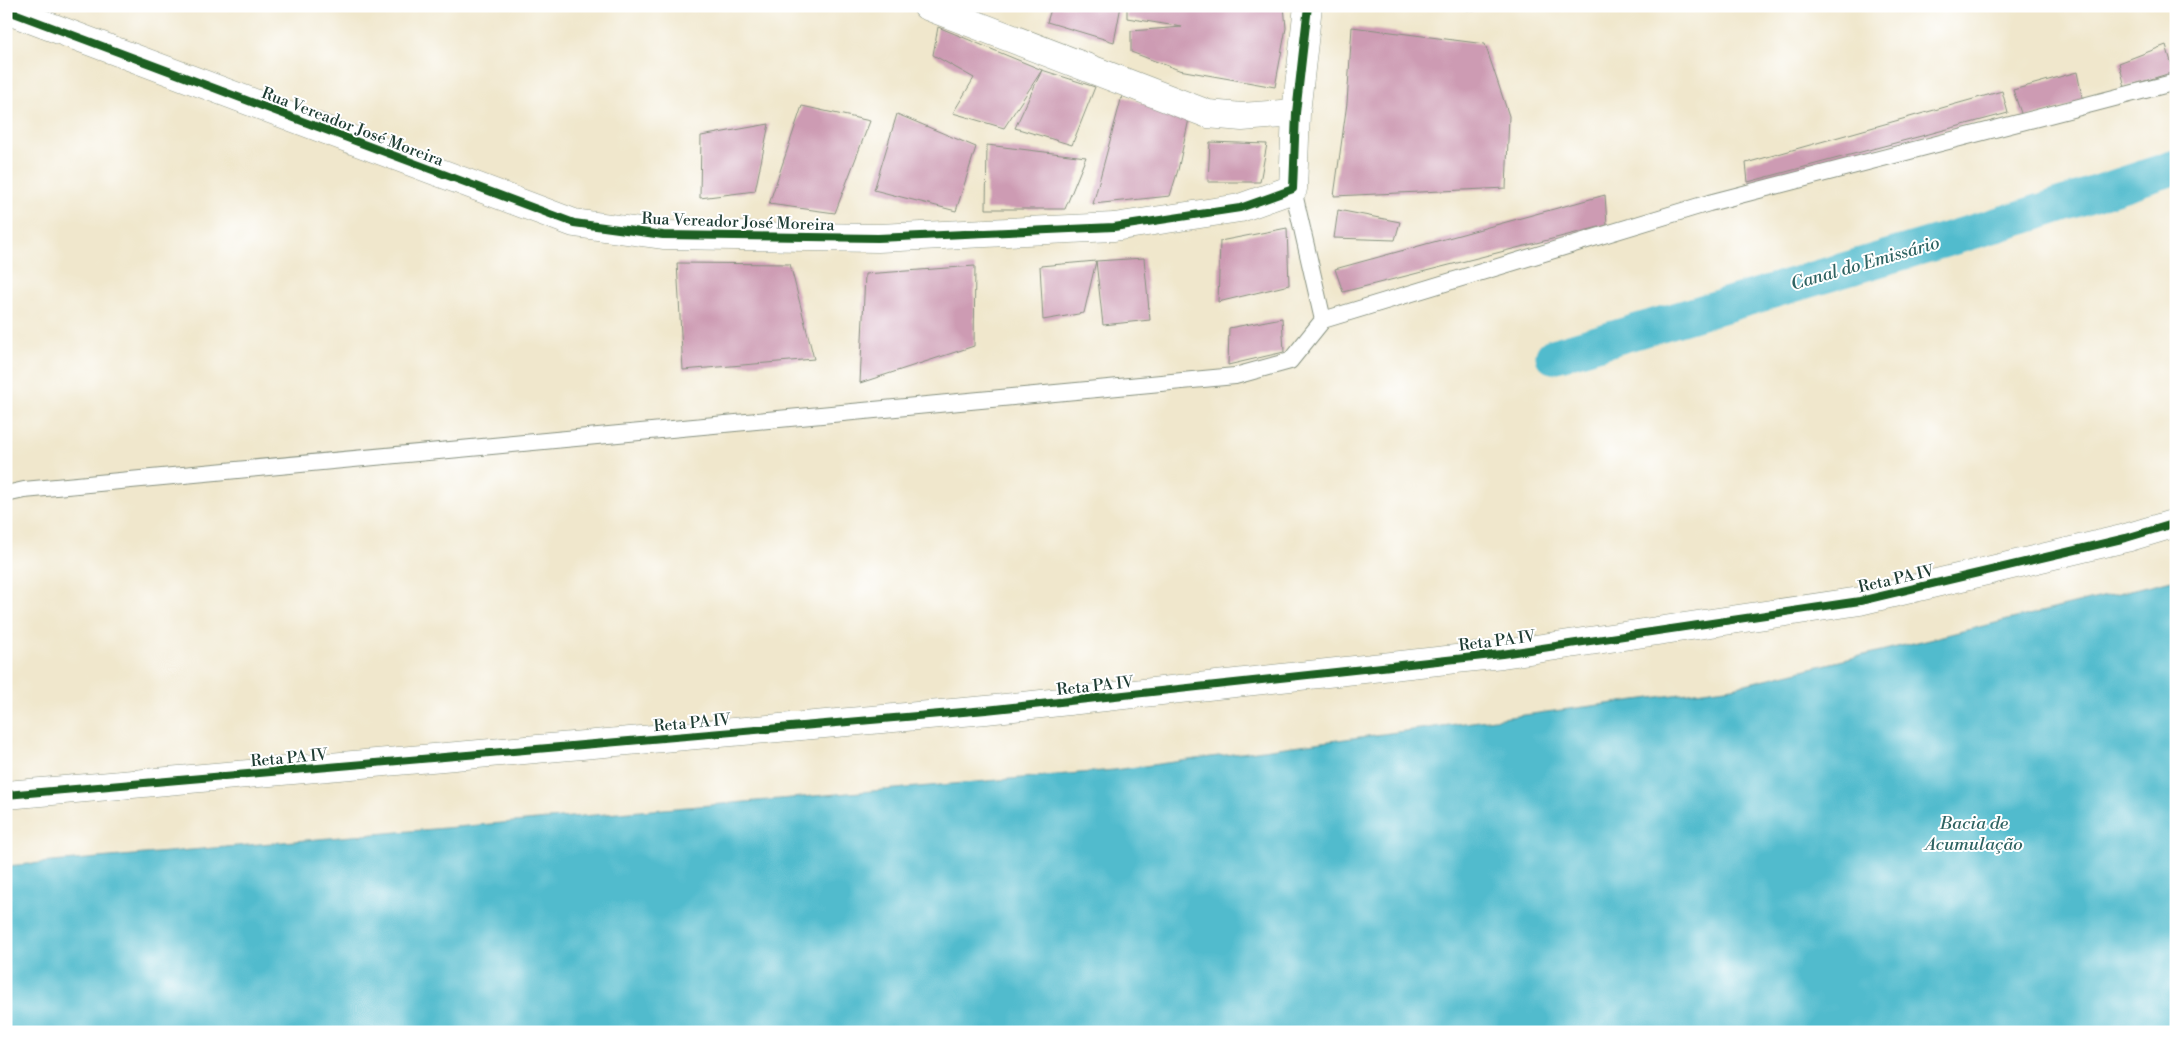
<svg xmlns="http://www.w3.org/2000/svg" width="2182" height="1038" font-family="'Libre Bodoni',serif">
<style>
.water{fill:#51bbcd;stroke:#387c80}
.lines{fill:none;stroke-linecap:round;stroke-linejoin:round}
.canal{stroke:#51bbcd;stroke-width:35}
.building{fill:#cd9bb3}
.service-casing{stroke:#889280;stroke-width:18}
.tertiary-casing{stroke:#889280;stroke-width:29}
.service{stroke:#fff;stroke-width:16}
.tertiary{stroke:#fff;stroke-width:28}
.cycleway-casing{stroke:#fff;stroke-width:11}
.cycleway{stroke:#1b5e20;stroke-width:8}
.labels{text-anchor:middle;stroke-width:4;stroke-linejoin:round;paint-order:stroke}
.street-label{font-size:16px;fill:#1f3d34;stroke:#fff}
.water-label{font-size:18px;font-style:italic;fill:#2e6362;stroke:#fff}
</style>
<rect width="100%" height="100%" fill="#fff"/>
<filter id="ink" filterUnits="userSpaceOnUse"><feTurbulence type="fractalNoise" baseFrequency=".02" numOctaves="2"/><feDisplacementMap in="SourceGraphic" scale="10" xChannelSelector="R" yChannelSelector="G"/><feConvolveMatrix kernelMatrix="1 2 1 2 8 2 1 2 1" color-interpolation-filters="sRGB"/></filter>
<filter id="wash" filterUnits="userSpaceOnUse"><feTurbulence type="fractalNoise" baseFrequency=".0096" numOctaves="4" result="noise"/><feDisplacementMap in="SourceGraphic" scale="20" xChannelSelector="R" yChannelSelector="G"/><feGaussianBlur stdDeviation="1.12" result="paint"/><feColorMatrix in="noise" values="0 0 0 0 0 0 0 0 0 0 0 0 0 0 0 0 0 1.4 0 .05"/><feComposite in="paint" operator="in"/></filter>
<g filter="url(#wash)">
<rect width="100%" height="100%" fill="#f0e7cc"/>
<path class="water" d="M 2176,579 L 2176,1032 L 6,1032 L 6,866 L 1114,770 L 1733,687 Z"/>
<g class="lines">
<path class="canal" d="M 1553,356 L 2023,217 L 2176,167"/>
</g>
<g id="blocks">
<path class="building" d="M 1052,6 L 1121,6 L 1114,42 L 1047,22 Z
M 1127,6 L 1284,6 L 1286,28 L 1275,87 L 1179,70 L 1131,52 L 1131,31 L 1182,27 L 1127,18 Z
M 1447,6 L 1475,6 L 1474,11 Z
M 938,27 L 1042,70 L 1004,128 L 953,113 L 974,78 L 933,55 Z
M 1352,27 L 1485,44 L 1509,116 L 1506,188 L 1334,196 L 1347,103 Z
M 2166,45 L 2174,72 L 2125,87 L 2119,63 Z
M 1042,70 L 1095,87 L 1072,145 L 1015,128 Z
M 2077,72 L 2083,102 L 2023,119 L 2013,90 Z
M 2002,91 L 2008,113 L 1748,182 L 1746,163 Z
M 1122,96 L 1189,119 L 1178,170 L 1170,196 L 1093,204 Z
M 802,106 L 870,121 L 835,213 L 769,204 Z
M 897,114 L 976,147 L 956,211 L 874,190 Z
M 769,124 L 755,191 L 700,198 L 701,136 Z
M 1210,142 L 1267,144 L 1260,182 L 1208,182 Z
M 987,145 L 1086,157 L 1065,209 L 986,209 Z
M 1605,195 L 1607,225 L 1343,292 L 1335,269 Z
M 1338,210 L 1400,222 L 1395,240 L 1334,238 Z
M 1287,228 L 1289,285 L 1218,302 L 1220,241 Z
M 1144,258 L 1150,320 L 1103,325 L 1096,261 Z
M 1096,261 L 1084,313 L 1043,320 L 1040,266 Z
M 677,263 L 790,264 L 814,359 L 683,370 Z
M 975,266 L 974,346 L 860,383 L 865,274 Z
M 1282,318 L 1284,352 L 1228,365 L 1229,328 Z"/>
</g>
</g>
<g filter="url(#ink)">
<use href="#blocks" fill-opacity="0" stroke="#889280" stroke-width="1"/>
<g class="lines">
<defs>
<path id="service" d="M 1293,189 L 1323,320
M 6,494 L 24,490 L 1235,376 L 1290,361 L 1323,320 L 1709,203 L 2176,82"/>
<path id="tertiary" d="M 927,6 L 1208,114 L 1242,117 L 1296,113
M 6,10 L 574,223 L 663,235 L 878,238 L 1114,227 L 1240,208 L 1293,189 L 1296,113 L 1308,6
M 6,795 L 986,710 L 1502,654 L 1860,601 L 2126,538 L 2176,523"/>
</defs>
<use href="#service" class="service-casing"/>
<use href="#tertiary" class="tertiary-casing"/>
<use href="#service" class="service"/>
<use href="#tertiary" class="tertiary"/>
<defs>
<path id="cycleway" d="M 6,10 L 574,223 L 663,235 L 878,238 L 1114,227 L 1240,208 L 1293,189 L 1296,113 L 1308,6
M 6,795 L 986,710 L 1502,654 L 1860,601 L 2126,538 L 2176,523"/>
</defs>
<use href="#cycleway" class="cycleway-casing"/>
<use href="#cycleway" class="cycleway"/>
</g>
</g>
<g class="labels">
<g class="street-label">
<text transform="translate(353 126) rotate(21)" y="6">Rua Vereador José Moreira</text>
<text transform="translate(738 221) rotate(2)" y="6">Rua Vereador José Moreira</text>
<text transform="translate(1896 578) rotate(-13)" y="6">Reta PA IV</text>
<text transform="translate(1497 640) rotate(-7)" y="6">Reta PA IV</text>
<text transform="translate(1095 685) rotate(-6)" y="6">Reta PA IV</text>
<text transform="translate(692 722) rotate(-5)" y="6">Reta PA IV</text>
<text transform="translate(289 757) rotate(-5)" y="6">Reta PA IV</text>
</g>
<g class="water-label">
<text transform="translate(1865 263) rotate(-16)" y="6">Canal do Emissário</text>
<text x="1974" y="829">Bacia de<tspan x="1974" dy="21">Acumulação</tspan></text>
</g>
</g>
<rect width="2182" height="1038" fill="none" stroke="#fff" stroke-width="25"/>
</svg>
